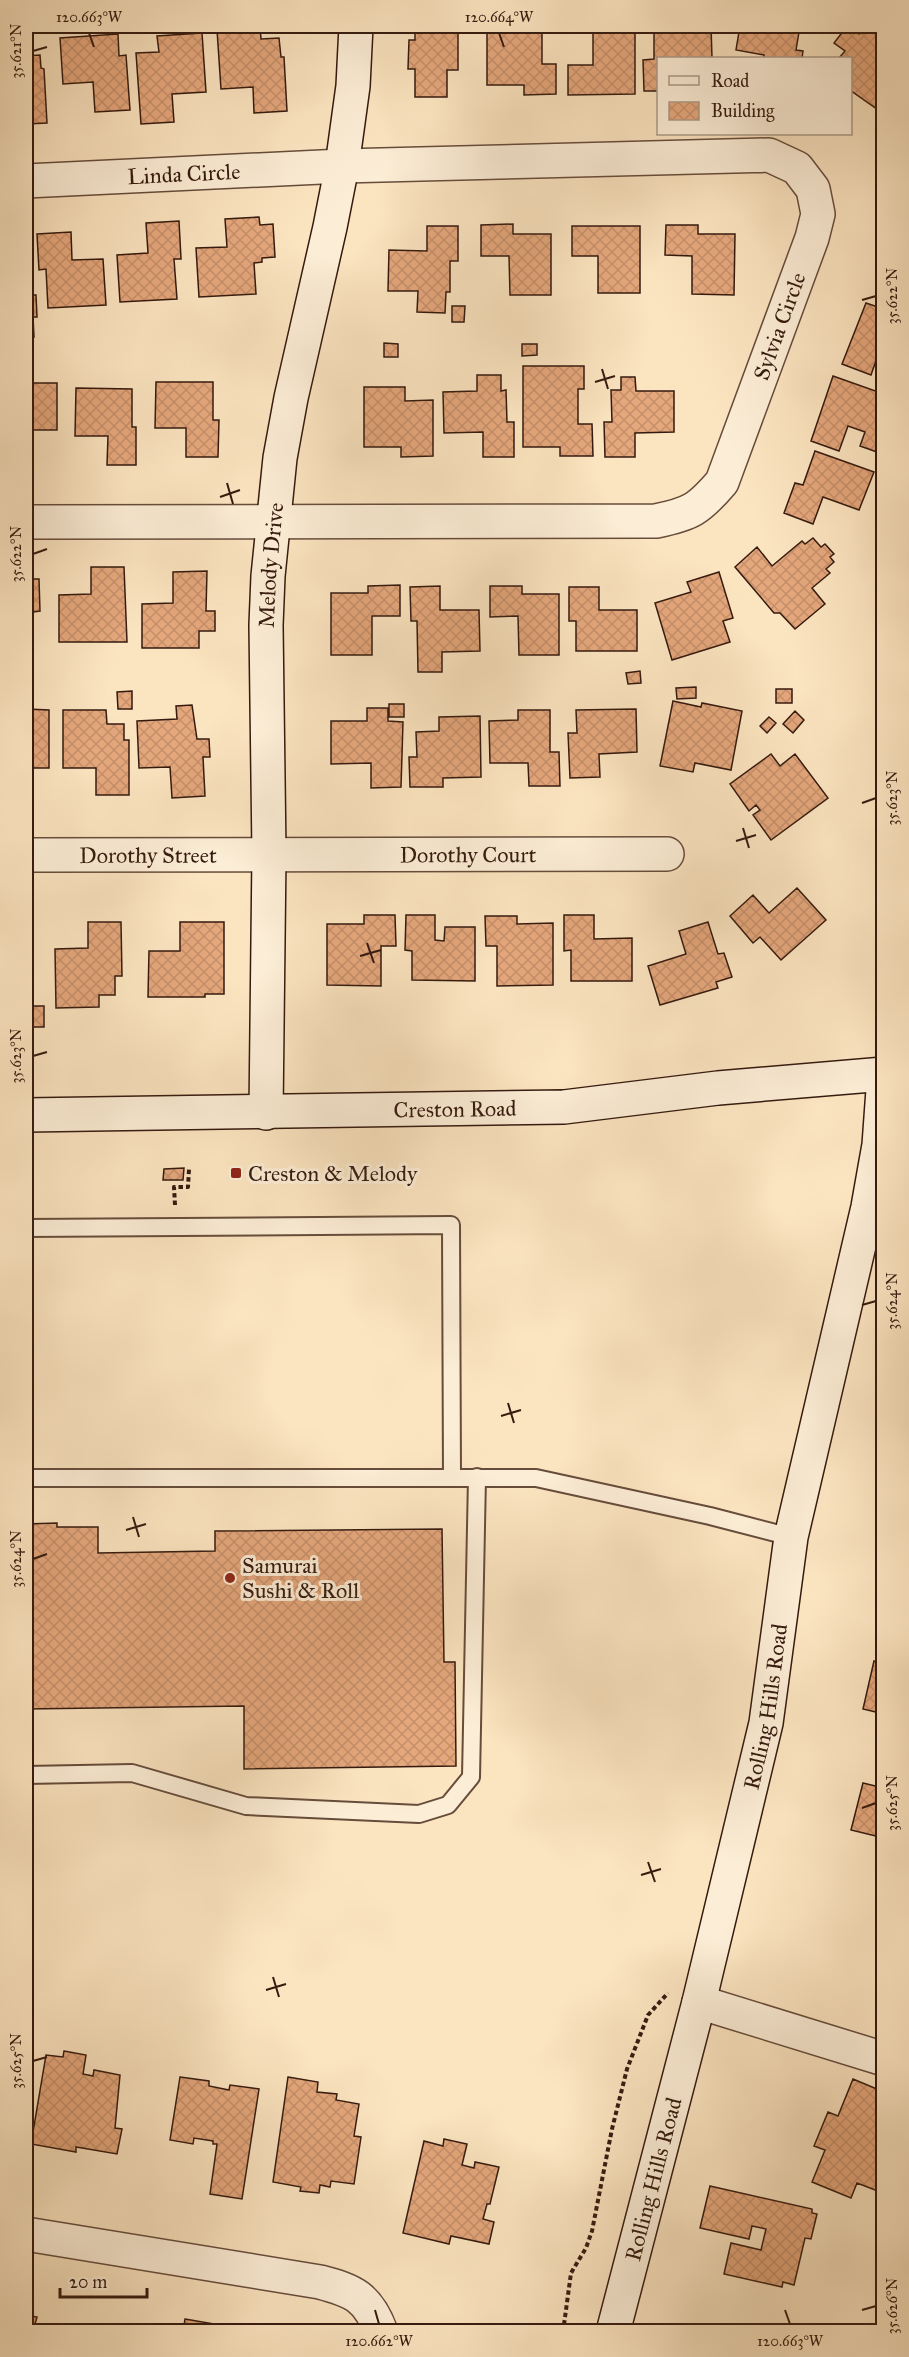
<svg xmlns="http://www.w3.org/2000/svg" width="909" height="2357" font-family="'IM FELL Great Primer',serif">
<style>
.building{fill:url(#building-cross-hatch);stroke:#351a0f;stroke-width:1.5}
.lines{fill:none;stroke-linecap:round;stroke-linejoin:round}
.lane-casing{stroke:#664c3b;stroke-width:20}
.street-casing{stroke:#664c3b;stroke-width:36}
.secondary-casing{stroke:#351a0f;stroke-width:36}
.path{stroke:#351a0f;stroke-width:4;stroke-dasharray:4.5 3;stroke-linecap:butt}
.lane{stroke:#fcedd6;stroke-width:16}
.street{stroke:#fcedd6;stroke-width:33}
.secondary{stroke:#fcedd6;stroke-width:33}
.ticks{fill:none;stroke:#351a0f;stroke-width:2}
.poi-dot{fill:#8f2418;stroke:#fcedd6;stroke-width:2}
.labels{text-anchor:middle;stroke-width:6;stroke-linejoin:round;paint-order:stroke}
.street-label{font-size:22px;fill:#351a0f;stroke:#fcedd6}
.poi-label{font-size:22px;fill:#351a0f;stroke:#fcedd6;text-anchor:start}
.neatline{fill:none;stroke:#351a0f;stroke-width:2}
.ticks-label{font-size:15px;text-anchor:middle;fill:#351a0f}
</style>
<defs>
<pattern id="building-cross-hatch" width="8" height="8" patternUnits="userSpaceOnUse" patternTransform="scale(1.5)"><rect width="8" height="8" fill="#e5a77c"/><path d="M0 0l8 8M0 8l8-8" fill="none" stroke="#c58f6a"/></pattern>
</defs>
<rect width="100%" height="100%" fill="#fbe4c0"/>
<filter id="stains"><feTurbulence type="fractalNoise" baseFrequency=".00333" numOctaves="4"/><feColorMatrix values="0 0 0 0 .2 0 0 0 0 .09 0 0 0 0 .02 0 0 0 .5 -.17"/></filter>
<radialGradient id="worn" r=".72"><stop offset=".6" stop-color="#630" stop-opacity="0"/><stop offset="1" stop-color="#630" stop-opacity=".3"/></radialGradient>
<path class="building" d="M 415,26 L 458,26 L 458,70 L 447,70 L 447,97 L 415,97 L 415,69 L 408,69 L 409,40 L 415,40 Z
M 487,26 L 542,26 L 542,64 L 556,64 L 556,94 L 524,95 L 524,85 L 487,85 Z
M 670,26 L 711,26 L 712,58 L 658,58 L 658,91 L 644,91 L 643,60 L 654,59 L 654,29 L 671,29 Z
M 740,26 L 800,26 L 796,50 L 803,51 L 802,58 L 764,58 L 764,55 L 736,50 Z
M 847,26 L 859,34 L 865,26 L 882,38 L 876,47 L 884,53 L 884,114 L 850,90 L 850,58 L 839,58 L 845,51 L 834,43 Z
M 260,27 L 261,39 L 279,38 L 281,57 L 284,57 L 287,111 L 254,113 L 253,87 L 221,89 L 217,30 Z
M 593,29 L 635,29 L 635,94 L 568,95 L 568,65 L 593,65 Z
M 202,33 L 206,92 L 172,94 L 174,122 L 141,124 L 136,53 L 159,52 L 157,36 Z
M 118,34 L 119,56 L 126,55 L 130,110 L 95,112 L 93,82 L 63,84 L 60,38 Z
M 40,55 L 41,68 L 44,69 L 47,123 L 26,124 L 26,56 Z
M 259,217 L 260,225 L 273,224 L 275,257 L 262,258 L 262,262 L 254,263 L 256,294 L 199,297 L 196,248 L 227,247 L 225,219 Z
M 179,221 L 181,259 L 174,259 L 177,299 L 120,302 L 117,255 L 148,253 L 146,223 Z
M 513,224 L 513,234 L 551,234 L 551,295 L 510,295 L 509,256 L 481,256 L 481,225 Z
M 666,225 L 698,225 L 698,234 L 735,234 L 734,295 L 692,294 L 692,256 L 665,255 Z
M 427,226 L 458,226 L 458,261 L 450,261 L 450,292 L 446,292 L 445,313 L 417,312 L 418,291 L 388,291 L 389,250 L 427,251 Z
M 572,226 L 640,226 L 640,293 L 598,293 L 598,256 L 572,256 Z
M 71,232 L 72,260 L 103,259 L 106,305 L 48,308 L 46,269 L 39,270 L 37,234 Z
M 884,266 L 884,286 L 878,285 Z
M 30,274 L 32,295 L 36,295 L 37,317 L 33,317 L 34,337 L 26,338 L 26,275 Z
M 866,303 L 884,309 L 884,354 L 879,352 L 871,375 L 842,364 Z
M 452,306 L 465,306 L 464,322 L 452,322 Z
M 384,343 L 398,344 L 398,357 L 384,357 Z
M 522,344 L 537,344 L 537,355 L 522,356 Z
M 523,366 L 584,366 L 584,389 L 578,389 L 578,424 L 592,424 L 593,456 L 560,456 L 560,447 L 523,447 Z
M 477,375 L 501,375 L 501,391 L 506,390 L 507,422 L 514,422 L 514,457 L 483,457 L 483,432 L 444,433 L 443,392 L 477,391 Z
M 833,376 L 884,394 L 884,433 L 877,452 L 860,446 L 865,432 L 848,426 L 839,451 L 811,441 Z
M 621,377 L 635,377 L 636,391 L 674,391 L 674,432 L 635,433 L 635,457 L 605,457 L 604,422 L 612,422 L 611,390 L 621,390 Z
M 156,382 L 213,382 L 213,420 L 219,420 L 218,457 L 186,457 L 186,428 L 155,428 Z
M 26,383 L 57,383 L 57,430 L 26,430 L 26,462 Z
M 364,387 L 405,387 L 405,401 L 433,400 L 433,456 L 401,457 L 401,447 L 364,447 Z
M 76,388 L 132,389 L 132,427 L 136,427 L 136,465 L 107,465 L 108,436 L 75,436 Z
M 815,451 L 874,472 L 859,510 L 823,497 L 813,524 L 784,513 L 795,483 L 803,485 Z
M 813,538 L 821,547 L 825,544 L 834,554 L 830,557 L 834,562 L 826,569 L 830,573 L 812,588 L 825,604 L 795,629 L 780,613 L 774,613 L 735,567 L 757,547 L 772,566 L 802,541 L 805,544 Z
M 91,567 L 124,567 L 127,642 L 59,642 L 59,595 L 91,594 Z
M 207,571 L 206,611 L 215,611 L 215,631 L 199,631 L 199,648 L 142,648 L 142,604 L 173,603 L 173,572 Z
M 719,572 L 733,618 L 723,621 L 730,642 L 672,660 L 655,603 L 691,592 L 687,582 Z
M 26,579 L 39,579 L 40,611 L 33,612 L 33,651 L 26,651 Z
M 400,585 L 400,616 L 372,616 L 372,655 L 331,655 L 331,593 L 368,593 L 368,586 Z
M 440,586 L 440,610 L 479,610 L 480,651 L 442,652 L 442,672 L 418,672 L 417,621 L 411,621 L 410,587 Z
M 490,586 L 522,586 L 522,594 L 559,594 L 559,655 L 519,655 L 518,616 L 490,617 Z
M 569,587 L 599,587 L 599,610 L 637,610 L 637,651 L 576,651 L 576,621 L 569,621 Z
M 640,671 L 641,683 L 628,684 L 626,673 Z
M 696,687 L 696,698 L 677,699 L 676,688 Z
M 776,689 L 792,689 L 792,703 L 776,703 Z
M 132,691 L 132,709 L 118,709 L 117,692 Z
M 673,701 L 701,707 L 702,703 L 742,711 L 731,770 L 695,763 L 693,772 L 660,766 Z
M 389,704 L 404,704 L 404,717 L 389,717 Z
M 192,705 L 197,739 L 209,739 L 210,757 L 203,757 L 205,796 L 172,798 L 170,767 L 139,768 L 137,721 L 177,719 L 176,706 Z
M 367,708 L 388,708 L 388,721 L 403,722 L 401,787 L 371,788 L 371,763 L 331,764 L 331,721 L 367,721 Z
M 26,709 L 49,710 L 49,768 L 26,768 Z
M 636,709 L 637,752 L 599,754 L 600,777 L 570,778 L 568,733 L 577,733 L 576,710 Z
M 63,710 L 106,710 L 107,724 L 124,724 L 124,740 L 129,740 L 129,795 L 96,795 L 96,768 L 63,768 Z
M 518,710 L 550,710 L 550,752 L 559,752 L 560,786 L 529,786 L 528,763 L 490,763 L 489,721 L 518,720 Z
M 795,711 L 804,720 L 793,733 L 783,724 Z
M 480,716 L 481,777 L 443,778 L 443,787 L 410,787 L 409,757 L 417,757 L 416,732 L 439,731 L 439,717 Z
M 769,717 L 776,723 L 767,733 L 760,726 Z
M 771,754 L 780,766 L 795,754 L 828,798 L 771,840 L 753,815 L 760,810 L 756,805 L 749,811 L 730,784 Z
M 797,888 L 826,920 L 781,960 L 760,937 L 753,943 L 730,916 L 753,895 L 769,913 Z
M 364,915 L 395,915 L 396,946 L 381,946 L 381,986 L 327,985 L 327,924 L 364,924 Z
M 406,915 L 435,915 L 435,940 L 444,941 L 445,927 L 475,927 L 475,981 L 412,980 L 412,951 L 405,950 Z
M 564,915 L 594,915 L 594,939 L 632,938 L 632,981 L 571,981 L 571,950 L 564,951 Z
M 485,916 L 517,916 L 517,924 L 553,923 L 553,985 L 497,986 L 497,946 L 486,946 Z
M 88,922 L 121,922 L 122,976 L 115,976 L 115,995 L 99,995 L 99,1007 L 56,1008 L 55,949 L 88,948 Z
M 180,922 L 224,922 L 224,994 L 205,994 L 205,997 L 148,997 L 149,951 L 180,951 Z
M 708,922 L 718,954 L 724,953 L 732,977 L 716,982 L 718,988 L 660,1005 L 648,966 L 686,954 L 679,931 Z
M 26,942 L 28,942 L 28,1003 L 26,1003 Z
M 26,1006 L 44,1006 L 44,1027 L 26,1027 Z
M 184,1168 L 183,1180 L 163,1180 L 164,1169 Z
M 57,1523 L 57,1527 L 98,1527 L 98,1553 L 215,1551 L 215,1531 L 442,1529 L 444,1662 L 455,1662 L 456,1766 L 244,1769 L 244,1706 L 26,1709 L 26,1524 Z
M 874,1661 L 884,1663 L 884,1714 L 863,1709 Z
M 863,1783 L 884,1788 L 884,1838 L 851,1830 Z
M 64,2051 L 86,2055 L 83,2074 L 93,2076 L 94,2070 L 120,2075 L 115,2128 L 122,2129 L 117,2154 L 76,2147 L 76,2152 L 31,2144 L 46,2055 L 63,2057 Z
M 180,2077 L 209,2081 L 209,2086 L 229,2090 L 230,2085 L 259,2089 L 242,2199 L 210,2194 L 217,2144 L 213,2144 L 213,2141 L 194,2138 L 193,2144 L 170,2140 Z
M 288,2077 L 318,2082 L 317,2092 L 337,2094 L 336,2100 L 359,2104 L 354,2136 L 361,2137 L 354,2184 L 331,2181 L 330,2187 L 320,2185 L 319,2193 L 300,2191 L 301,2187 L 273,2182 Z
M 853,2079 L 884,2092 L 884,2110 L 877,2126 L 884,2128 L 884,2148 L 879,2160 L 884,2162 L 884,2191 L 883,2193 L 857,2183 L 851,2198 L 812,2182 L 825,2150 L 814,2146 L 828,2112 L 838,2116 Z
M 444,2139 L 467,2144 L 462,2165 L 474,2168 L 475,2162 L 499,2167 L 490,2204 L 487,2204 L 483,2219 L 494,2222 L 489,2244 L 451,2236 L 449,2244 L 403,2233 L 424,2141 L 443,2146 Z
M 710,2186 L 812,2209 L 812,2213 L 817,2214 L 811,2239 L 805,2238 L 794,2285 L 783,2282 L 782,2287 L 724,2274 L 731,2243 L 761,2250 L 766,2229 L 752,2226 L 749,2239 L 700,2228 Z
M 26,2315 L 37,2317 L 35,2324 L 57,2328 L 56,2332 L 26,2332 Z
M 185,2319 L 232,2327 L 231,2332 L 183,2332 Z"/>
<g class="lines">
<defs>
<path id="lane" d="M 26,1228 L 451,1225 L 452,1477
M 26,1478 L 536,1478 L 710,1516 L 791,1537
M 26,1775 L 132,1773 L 246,1806 L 419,1814 L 448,1805 L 471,1777 L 477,1477"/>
<g id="street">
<path id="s1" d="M 26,181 L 342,166 L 769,155 L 797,168 L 813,189 L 818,214 L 812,238 L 722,482 C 699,509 691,514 656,521 L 26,522"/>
<path id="s2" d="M 26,855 L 667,854"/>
<path d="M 699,2002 L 884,2059"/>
<path d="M 26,2234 L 320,2282 C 354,2291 368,2297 381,2332"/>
</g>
<g id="secondary">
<path id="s3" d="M 266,1113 L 269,854 L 266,625 L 268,576 L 280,458 L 291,398 L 330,227 L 342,166 L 353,86 L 356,26"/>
<path id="s4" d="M 26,1115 L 564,1107 L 718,1088 L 884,1074"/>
<path id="s5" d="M 613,2332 L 699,2002 L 766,1723 L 791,1537 L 868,1207 L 879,1145 L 884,1076"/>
</g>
</defs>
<use href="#lane" class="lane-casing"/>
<use href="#street" class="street-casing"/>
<use href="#secondary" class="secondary-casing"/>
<path class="path" d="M 175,1205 L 174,1187 L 188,1187 L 189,1169
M 563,2332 L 571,2273 L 586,2248 L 592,2231 L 612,2129 L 627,2069 L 648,2015 L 668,1993"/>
<use href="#lane" class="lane"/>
<use href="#street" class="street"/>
<use href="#secondary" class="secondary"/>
</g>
<path class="ticks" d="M 89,33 L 94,47M 499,33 L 504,47M 33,51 L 47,47M 862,300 L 876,296M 602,369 L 608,389M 595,382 L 615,376M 227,483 L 233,504M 220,497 L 240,490M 33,554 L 47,549M 862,803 L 876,798M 743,828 L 749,848M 736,841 L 756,835M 367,943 L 374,963M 360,956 L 381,950M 33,1056 L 47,1052M 862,1305 L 876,1301M 508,1403 L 514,1423M 501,1416 L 521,1410M 133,1517 L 139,1537M 126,1530 L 146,1524M 33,1559 L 47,1554M 862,1808 L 876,1803M 648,1862 L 655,1882M 641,1875 L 661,1869M 273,1977 L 279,1997M 266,1990 L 286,1984M 33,2061 L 47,2057M 375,2310 L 379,2324M 785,2310 L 790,2324M 862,2310 L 876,2306"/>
<g class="poi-dot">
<rect x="230" y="1167" width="12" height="12" rx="3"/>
<circle cx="230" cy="1578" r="6"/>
</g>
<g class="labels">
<g class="street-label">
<text dy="8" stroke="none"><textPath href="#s1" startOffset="158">Linda Circle</textPath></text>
<text transform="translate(779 326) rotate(-70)" y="8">Sylvia Circle</text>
<text dy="8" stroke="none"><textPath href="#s3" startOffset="548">Melody Drive</textPath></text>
<text dy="8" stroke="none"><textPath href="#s2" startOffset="122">Dorothy Street</textPath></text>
<text dy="8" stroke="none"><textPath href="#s2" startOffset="442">Dorothy Court</textPath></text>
<text dy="8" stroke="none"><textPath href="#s4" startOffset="429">Creston Road</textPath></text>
<text dy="8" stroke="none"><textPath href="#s5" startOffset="644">Rolling Hills Road</textPath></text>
<text dy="8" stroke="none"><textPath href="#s5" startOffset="158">Rolling Hills Road</textPath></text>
</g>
<g class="poi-label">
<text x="248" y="1181">Creston &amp; Melody</text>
<text x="242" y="1573">Samurai<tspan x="242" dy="25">Sushi &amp; Roll</tspan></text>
</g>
</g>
<rect width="909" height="2357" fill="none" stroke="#fbe4c0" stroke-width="66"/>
<rect x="657" y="57" width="195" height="78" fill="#fcedd6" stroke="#ac9986" stroke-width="1.5"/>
<rect x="669" y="76" width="30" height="9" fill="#fcedd6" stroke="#ac9986" stroke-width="1.5"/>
<text x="711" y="87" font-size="18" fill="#351a0f">Road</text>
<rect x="669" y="102" width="30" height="18" fill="url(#building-cross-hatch)" stroke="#ac9986" stroke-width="1.5"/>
<text x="711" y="117" font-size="18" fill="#351a0f">Building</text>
<path d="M60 2288v9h87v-9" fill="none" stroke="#351a0f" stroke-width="3"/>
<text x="69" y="2288" font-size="18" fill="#351a0f" stroke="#fcedd6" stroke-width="4.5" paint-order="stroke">20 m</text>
<rect x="33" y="33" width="843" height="2291" class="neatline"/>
<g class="ticks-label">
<text x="89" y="22">120.663°W</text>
<text x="499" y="22">120.664°W</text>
<text transform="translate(16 51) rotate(-90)" y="5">35.621°N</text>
<text transform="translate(892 296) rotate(-90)" y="5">35.622°N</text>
<text transform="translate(16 554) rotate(-90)" y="5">35.622°N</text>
<text transform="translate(892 798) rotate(-90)" y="5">35.623°N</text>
<text transform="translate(16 1056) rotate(-90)" y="5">35.623°N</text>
<text transform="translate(892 1301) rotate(-90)" y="5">35.624°N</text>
<text transform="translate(16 1559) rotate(-90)" y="5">35.624°N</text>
<text transform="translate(892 1803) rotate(-90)" y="5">35.625°N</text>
<text transform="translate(16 2061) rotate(-90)" y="5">35.625°N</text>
<text transform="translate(892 2306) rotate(-90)" y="5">35.626°N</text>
<text x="379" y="2346">120.662°W</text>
<text x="790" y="2346">120.663°W</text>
</g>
<rect width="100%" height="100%" filter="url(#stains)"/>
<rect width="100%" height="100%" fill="url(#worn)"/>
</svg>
